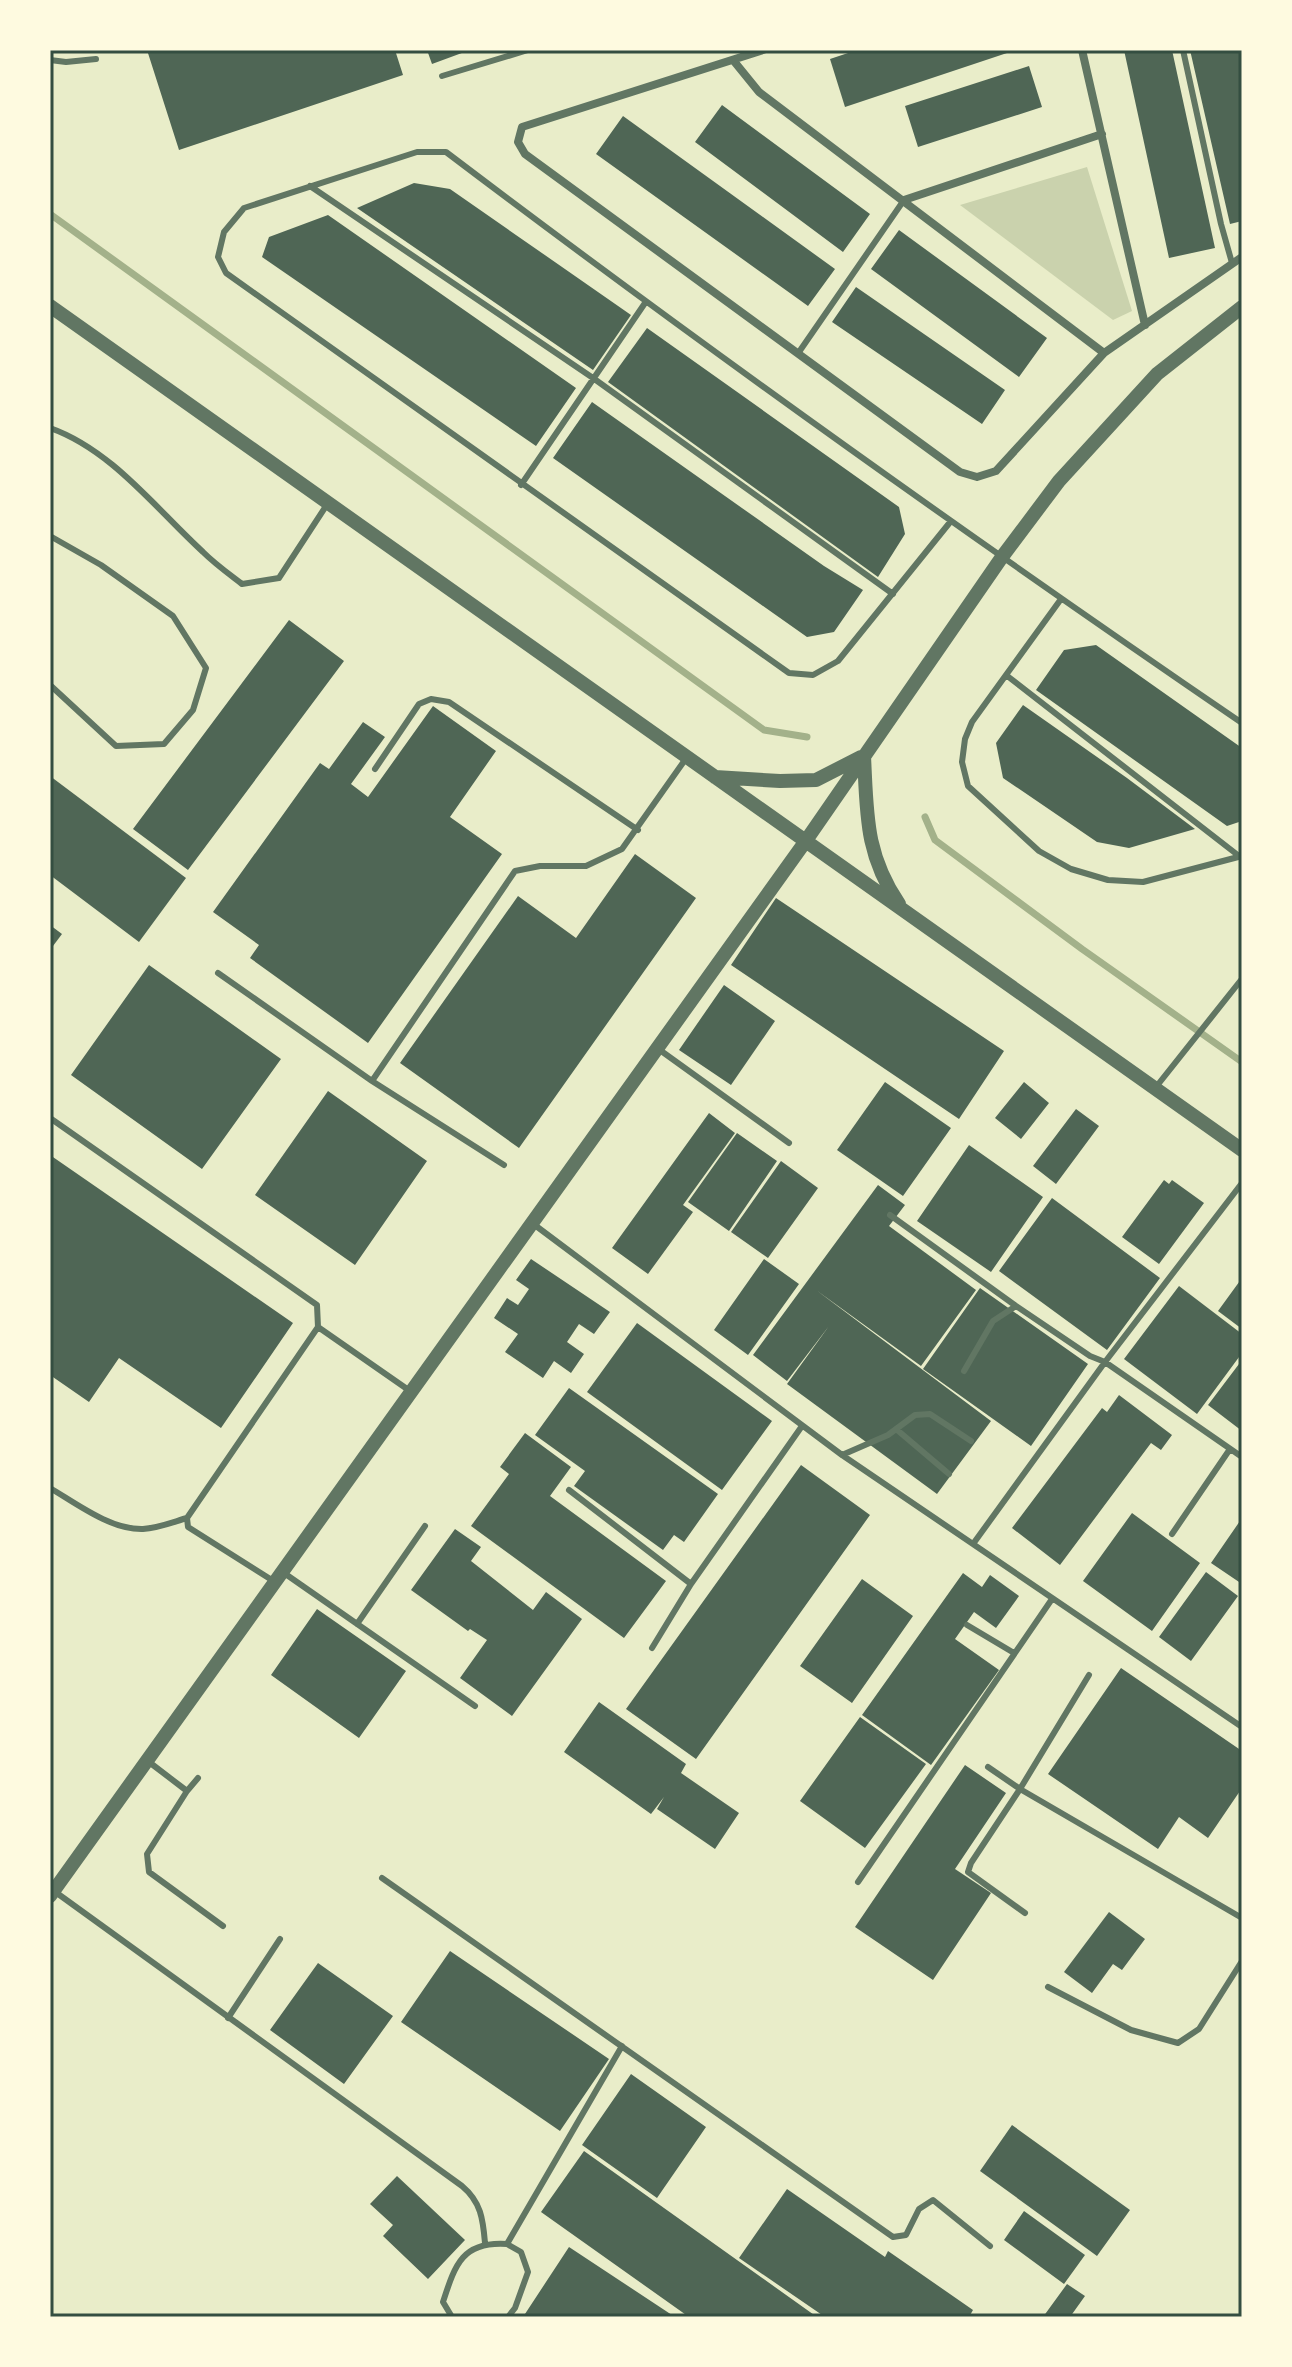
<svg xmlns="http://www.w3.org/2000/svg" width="1292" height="2367" font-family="'Roboto Condensed',sans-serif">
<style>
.green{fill:#cad2ad}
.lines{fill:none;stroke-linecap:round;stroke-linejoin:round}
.stream{stroke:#a3b18a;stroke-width:7}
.building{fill:#4f6655}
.service{stroke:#617663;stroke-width:6}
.minor{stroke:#617663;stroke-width:8}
.tertiary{stroke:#617663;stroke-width:14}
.neatline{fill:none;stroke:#344e41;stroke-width:3}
</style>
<rect width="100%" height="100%" fill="#e9edc9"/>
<path class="green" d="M 1087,167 L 1132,311 L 1113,320 L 960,205 Z"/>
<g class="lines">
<path class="stream" d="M 50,214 L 764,730 L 807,737
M 925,817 L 935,840 L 1082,949 L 1242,1062"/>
</g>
<path class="building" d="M 147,50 L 395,50 L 403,75 L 179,150 Z
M 427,50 L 470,50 L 432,64 Z
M 857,50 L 1013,50 L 1013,51 L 845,107 L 830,59 Z
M 1124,50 L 1172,50 L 1215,248 L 1169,258 Z
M 1190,50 L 1239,50 L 1242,62 L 1242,221 L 1230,224 Z
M 1029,66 L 1042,107 L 918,147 L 905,106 Z
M 722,105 L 870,214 L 843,252 L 695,142 Z
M 623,116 L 835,269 L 808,306 L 596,154 Z
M 414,183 L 450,189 L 631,315 L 593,370 L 357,208 Z
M 328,215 L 576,388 L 536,446 L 262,257 L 269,237 Z
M 899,230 L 1047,338 L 1019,377 L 871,269 Z
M 856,287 L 1005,390 L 982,424 L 832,322 Z
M 647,328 L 899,507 L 905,534 L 878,577 L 608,382 Z
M 592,402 L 824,566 L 863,590 L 834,632 L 807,637 L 553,458 Z
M 289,620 L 344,661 L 188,870 L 133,829 Z
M 1096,645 L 1242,748 L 1242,821 L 1227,826 L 1036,690 L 1064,650 Z
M 1023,705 L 1127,778 L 1195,829 L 1129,848 L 1097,842 L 1003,778 L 996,743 Z
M 433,706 L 496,751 L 450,817 L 502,854 L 368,1043 L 250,958 L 259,945 L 213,912 L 320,763 L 329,769 L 363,722 L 385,737 L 351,784 L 368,797 Z
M 50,776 L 186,878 L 139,942 L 50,875 Z
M 635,854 L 696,898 L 519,1148 L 400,1063 L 518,896 L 576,938 Z
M 776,898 L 1004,1051 L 959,1119 L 731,965 Z
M 50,925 L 62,934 L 50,950 Z
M 149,965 L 281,1059 L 202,1169 L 71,1075 Z
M 724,985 L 775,1021 L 731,1085 L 679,1050 Z
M 885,1082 L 951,1128 L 903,1196 L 837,1150 Z
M 1024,1082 L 1049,1103 L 1021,1139 L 995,1118 Z
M 328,1091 L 427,1161 L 355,1265 L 255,1195 Z
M 1076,1109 L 1099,1126 L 1056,1184 L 1033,1166 Z
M 709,1113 L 735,1133 L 683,1205 L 693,1212 L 648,1274 L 612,1248 Z
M 737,1133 L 777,1161 L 729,1231 L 688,1202 Z
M 969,1145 L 1043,1197 L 991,1272 L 917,1221 Z
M 50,1155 L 293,1323 L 221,1428 L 119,1358 L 89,1402 L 50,1375 Z
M 781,1161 L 818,1188 L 768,1258 L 731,1232 Z
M 1164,1180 L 1169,1184 L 1172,1180 L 1204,1203 L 1159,1264 L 1122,1237 Z
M 878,1185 L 905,1205 L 889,1226 L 976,1290 L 921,1366 L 816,1290 L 991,1421 L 937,1494 L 787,1384 L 829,1326 L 787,1381 L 753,1355 Z
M 1052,1198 L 1160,1278 L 1107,1350 L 999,1271 Z
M 531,1259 L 610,1312 L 594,1334 L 579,1324 L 567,1342 L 584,1354 L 571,1373 L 554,1361 L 543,1378 L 505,1352 L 518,1334 L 494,1318 L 507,1298 L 518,1305 L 529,1289 L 516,1280 Z
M 764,1259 L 799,1284 L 748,1355 L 714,1330 Z
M 1242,1278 L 1242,1329 L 1218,1311 Z
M 1179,1286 L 1242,1334 L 1242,1353 L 1197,1414 L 1124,1359 Z
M 980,1288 L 1088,1364 L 1031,1446 L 923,1369 Z
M 637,1323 L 772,1421 L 722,1490 L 587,1392 Z
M 1242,1360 L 1242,1431 L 1208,1405 Z
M 569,1388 L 718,1494 L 684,1542 L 674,1535 L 663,1550 L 574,1486 L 585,1471 L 535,1435 Z
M 1119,1395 L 1172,1435 L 1161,1450 L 1151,1443 L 1060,1565 L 1012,1528 L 1102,1408 L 1107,1412 Z
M 525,1433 L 571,1467 L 550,1496 L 666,1581 L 624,1638 L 471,1526 L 509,1474 L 500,1467 Z
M 801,1465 L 870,1515 L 696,1759 L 626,1709 Z
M 1132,1513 L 1200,1563 L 1152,1631 L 1083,1581 Z
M 1242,1518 L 1242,1584 L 1211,1563 Z
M 455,1529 L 481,1547 L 471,1561 L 533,1610 L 546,1592 L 582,1619 L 512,1716 L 460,1678 L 487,1640 L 470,1629 L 468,1631 L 411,1590 Z
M 1206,1572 L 1238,1596 L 1191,1661 L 1159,1637 Z
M 963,1573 L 982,1587 L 990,1575 L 1019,1596 L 996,1628 L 974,1612 L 955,1639 L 999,1670 L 931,1765 L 862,1715 Z
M 862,1579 L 913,1616 L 852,1703 L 800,1666 Z
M 317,1609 L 406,1671 L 359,1738 L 271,1675 Z
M 1121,1668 L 1242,1751 L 1242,1788 L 1208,1838 L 1179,1817 L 1158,1849 L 1048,1774 Z
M 599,1702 L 686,1764 L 681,1773 L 739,1813 L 715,1849 L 657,1809 L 664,1797 L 651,1814 L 564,1752 Z
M 860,1717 L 926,1764 L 865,1848 L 800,1801 Z
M 965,1765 L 1006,1793 L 955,1869 L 991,1893 L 933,1980 L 855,1927 Z
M 1109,1912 L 1145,1939 L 1122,1970 L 1113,1964 L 1092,1993 L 1064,1972 Z
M 450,1951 L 609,2059 L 560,2131 L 401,2022 Z
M 318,1963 L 393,2016 L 344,2084 L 270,2030 Z
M 631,2074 L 706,2127 L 657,2198 L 582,2145 Z
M 1012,2125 L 1130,2210 L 1097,2256 L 980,2171 Z
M 584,2151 L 817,2317 L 689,2317 L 541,2212 Z
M 397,2176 L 465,2240 L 428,2279 L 383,2236 L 393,2225 L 370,2204 Z
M 787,2189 L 885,2257 L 888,2251 L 973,2310 L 969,2317 L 825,2317 L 739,2258 Z
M 1024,2211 L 1085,2255 L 1064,2284 L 1004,2240 Z
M 569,2247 L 675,2317 L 523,2317 Z
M 1067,2284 L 1085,2296 L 1070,2317 L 1043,2317 Z"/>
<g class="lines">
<path class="service" d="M 1183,50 L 1221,224 L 1232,263
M 50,60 L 66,62 L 96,59
M 442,76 L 528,50
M 310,186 L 593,378 L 893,594
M 799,352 L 904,200
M 50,428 C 112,450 156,509 203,552 C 215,564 229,574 242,584 L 279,578 L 328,503
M 521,485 L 645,303
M 951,521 L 838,661 L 813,675 L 789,673 L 226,273 L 218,257 L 224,232 L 244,208 L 417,152 L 446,152 C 706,349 973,539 1242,723
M 50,536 L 101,565 L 173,616 L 206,668 L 193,710 L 164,744 L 116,746 L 50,685
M 1061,599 L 972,722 L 965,739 L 962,762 L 968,786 L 1039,851 L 1071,869 L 1108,880 L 1143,882 L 1242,856
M 1006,675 L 1239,856
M 375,769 L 419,704 L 431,699 L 449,702 L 638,830
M 218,973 L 372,1081 L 504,1165
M 657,1048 L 789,1143
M 372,1081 L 515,871 L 540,866 L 586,866 L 622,849 L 687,757
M 1156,1087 L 1241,980
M 50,1118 L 317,1305 L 318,1327 L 187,1518 L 188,1527 L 275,1582
M 890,1215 L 1016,1306 L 1090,1356 L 1105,1362 L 1242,1183
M 532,1223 L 842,1455 L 1242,1727
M 318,1327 L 410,1391
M 964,1371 L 993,1321 L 1016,1306
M 896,1429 L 949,1474
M 842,1455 L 888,1435 L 915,1415 L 930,1414 L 971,1441
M 50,1488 C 77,1504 111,1530 143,1529 C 158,1528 173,1522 187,1518
M 569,1490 L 691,1584
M 1172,1534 L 1230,1449
M 973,1544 L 1105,1362 L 1242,1457
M 284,1573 L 475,1706
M 357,1624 L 425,1526
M 967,1625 L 1014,1653
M 652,1648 L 691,1584 L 802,1426
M 1089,1675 L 1020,1789 L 1242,1918
M 149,1762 L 187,1791 L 147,1854 L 149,1872 L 223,1926
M 988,1767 L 1020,1789 L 971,1863 L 968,1872 L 1025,1913
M 187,1791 L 198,1778
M 382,1878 L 893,2237 L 906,2235 L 919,2209 L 933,2200 L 990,2246
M 858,1882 L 1052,1599
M 54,1891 L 462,2186 C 481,2202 483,2219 485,2243
M 1048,1987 L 1131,2030 L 1178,2043 L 1199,2029 L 1242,1961
M 228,2018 L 280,1939
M 507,2244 L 521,2252 L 528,2272 L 515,2308 L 508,2317
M 452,2317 L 443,2302 C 455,2265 462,2241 507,2244 L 622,2046"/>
<path class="minor" d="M 763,50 L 522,127 L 518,142 L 525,154 L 960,472 L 977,477 L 996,471 L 1104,353 L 1242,257
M 1082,50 L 1145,325
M 733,60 L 759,92 L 1104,353
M 904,200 L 1102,134"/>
<path class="tertiary" d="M 50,306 L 1242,1150
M 864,756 C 867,814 865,854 899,904
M 715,777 L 780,781 L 816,780 L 861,757
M 50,1896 L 805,842 L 1002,557 L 1059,481 L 1157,374 L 1242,307"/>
</g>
<rect width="1292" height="2367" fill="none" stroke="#fefae0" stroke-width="104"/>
<rect x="52" y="52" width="1188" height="2263" class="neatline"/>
</svg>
